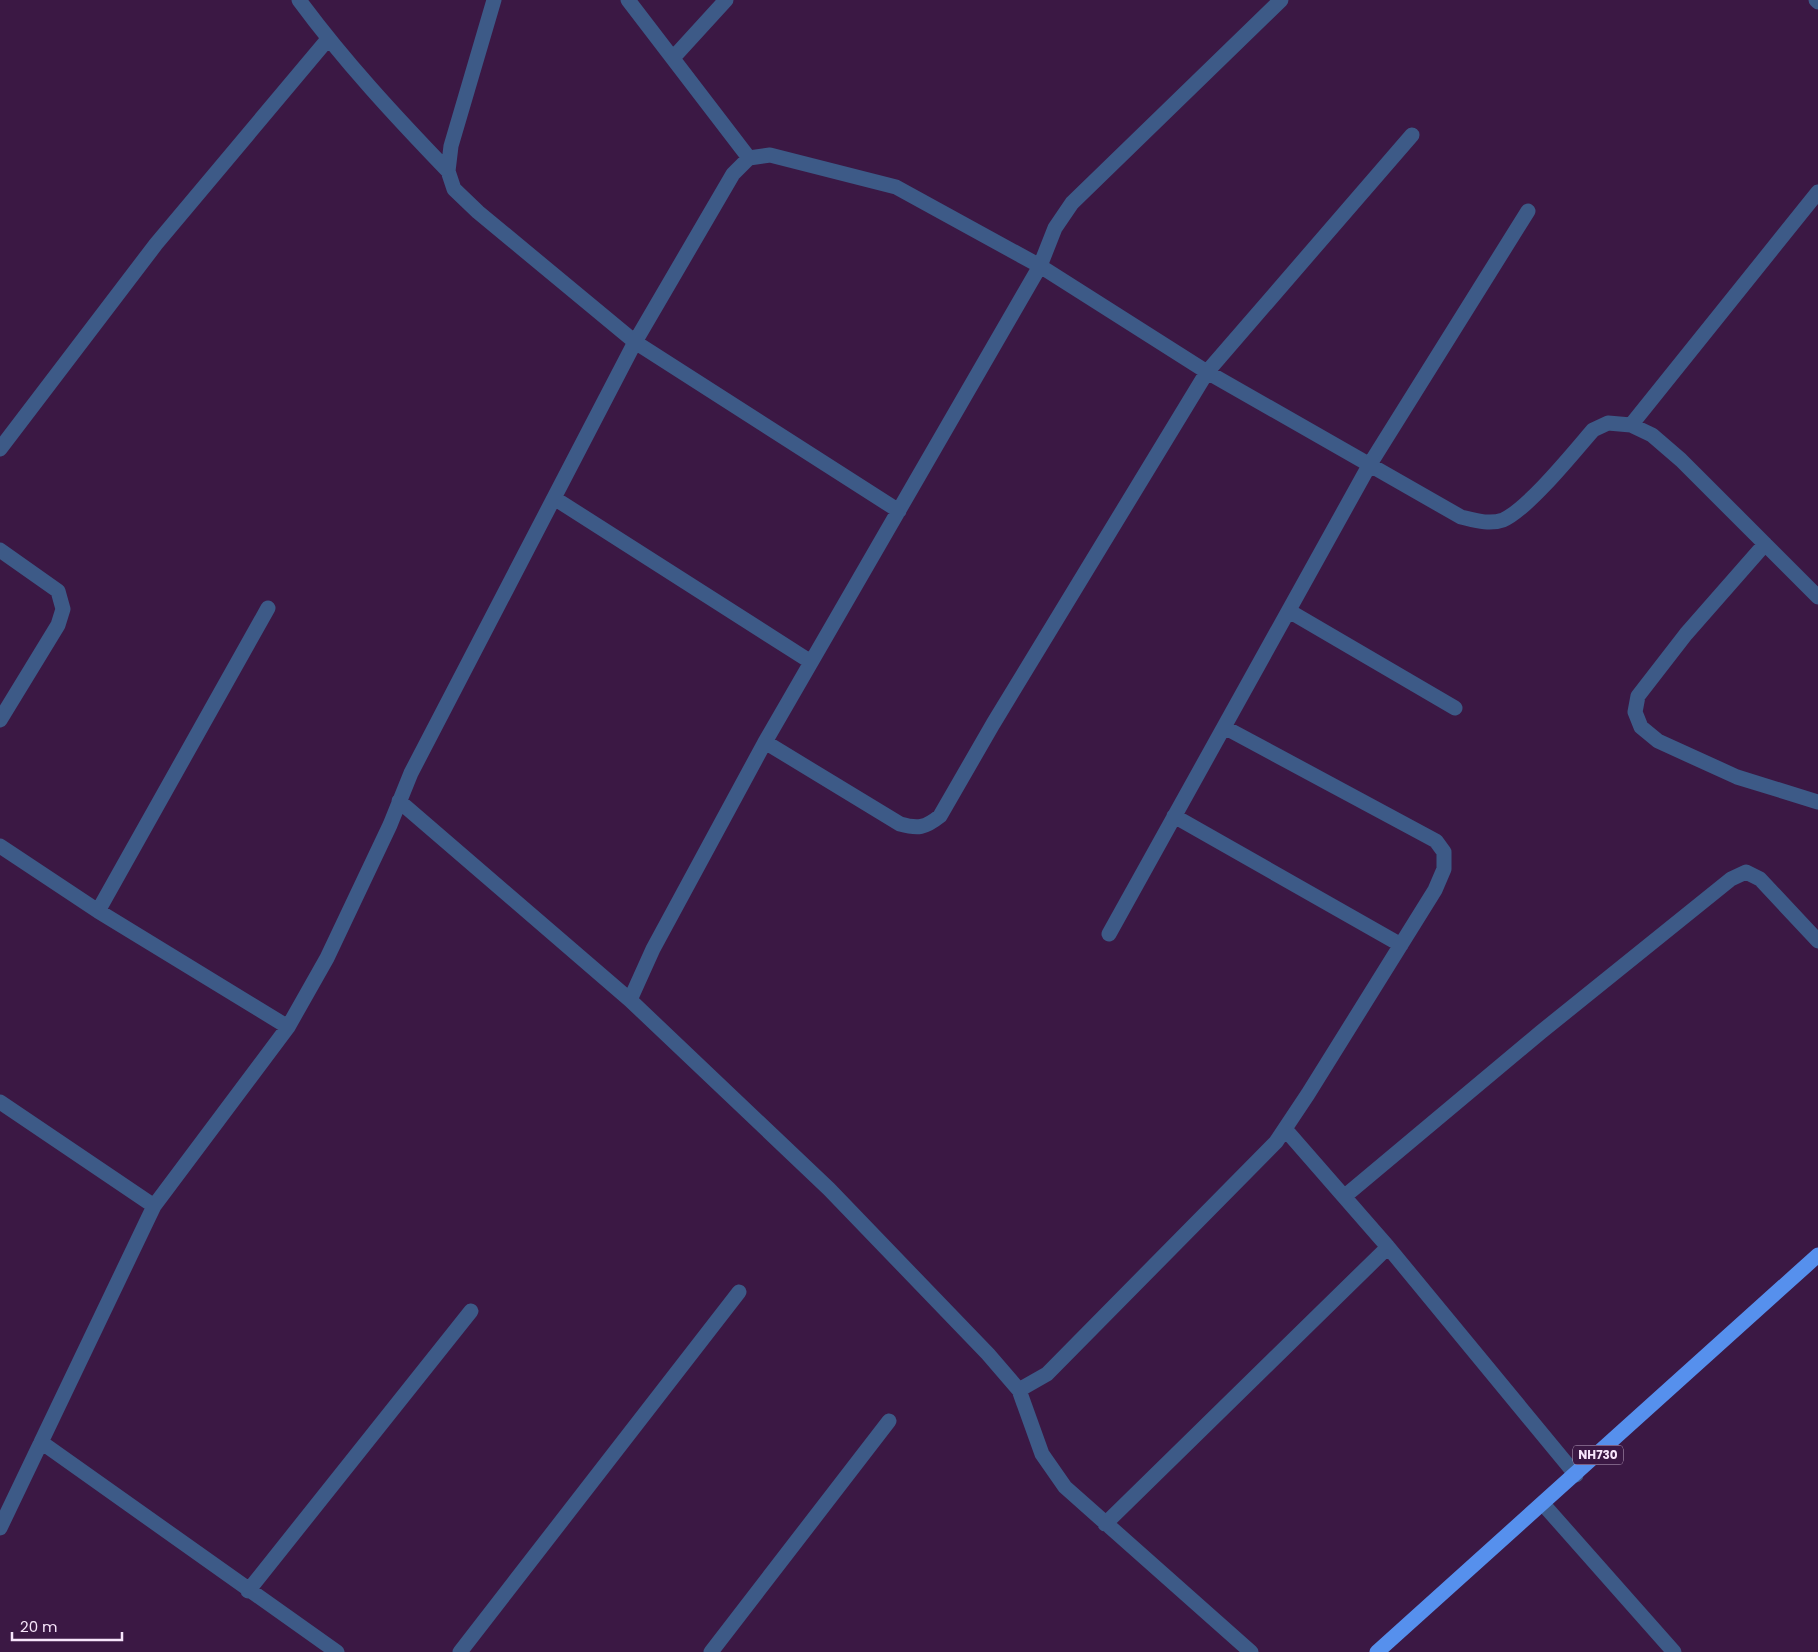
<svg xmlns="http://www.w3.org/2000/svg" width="1818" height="1652" font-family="Poppins,sans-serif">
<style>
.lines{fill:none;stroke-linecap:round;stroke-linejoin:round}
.minor{stroke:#3d5a87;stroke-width:15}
.trunk{stroke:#5690ed;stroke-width:15}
.labels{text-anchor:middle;stroke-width:4.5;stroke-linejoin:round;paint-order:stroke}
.shield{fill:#3b1844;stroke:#bfa8c4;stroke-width:1}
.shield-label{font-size:12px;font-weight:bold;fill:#f7e5fb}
</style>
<rect width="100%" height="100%" fill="#3b1844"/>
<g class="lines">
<path class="minor" d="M 299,0 C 344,61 395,116 448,171
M 494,0 L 451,146 L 448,171 L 454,189 L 478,212 L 635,342 L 899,511
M 628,0 L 749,158
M 1816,0 L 1818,2
M 673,58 L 726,0
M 1631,425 L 1818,192
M 0,449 L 156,244 L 328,39
M 554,498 L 811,662
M 1765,544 L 1686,634 L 1638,696 L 1635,712 L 1641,727 L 1658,741 L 1737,777 L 1818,802
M 0,550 L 58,591 L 63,609 L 58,625 L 0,720
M 1289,611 L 1455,708
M 765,742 L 900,824 C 918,829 925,828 940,816 L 993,724 L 1207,372 L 1412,135
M 399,801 L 630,1000 L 829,1189 L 988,1354 L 1019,1390 L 1042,1454 L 1065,1487 L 1251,1652
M 1174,816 L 1401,945
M 0,846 L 98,911 L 288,1027
M 98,911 L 268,608
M 1109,934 L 1370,464 L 1528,211
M 630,1000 L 653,949 L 765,742 L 1040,266 L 1055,228 L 1072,203 L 1281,0
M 0,1102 L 154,1206
M 1285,1129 L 1388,1247 L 1576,1475
M 1345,1196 L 1541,1032 L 1731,879 L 1746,872 L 1760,879 L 1818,941
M 1019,1390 L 1047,1374 L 1276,1142 L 1308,1094 L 1435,890 L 1444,869 L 1444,852 L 1436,841 L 1224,727
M 41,1442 L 337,1652
M 1543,1504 L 1674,1652
M 1105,1524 L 1388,1247
M 0,1528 L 154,1206 L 288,1027 L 327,958 L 390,825 L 411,773 L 635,342 L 733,174 L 749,158 L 770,155 L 896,187 L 1040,266 L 1207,372 L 1461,517 C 1474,520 1489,525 1503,520 C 1528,509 1574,452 1593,430 L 1608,423 L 1631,425 L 1652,435 L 1681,460 L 1818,597
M 248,1591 L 471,1311
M 460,1652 L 739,1292
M 711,1652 L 889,1421"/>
<path class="trunk" d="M 1377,1652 L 1818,1255"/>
</g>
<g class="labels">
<rect class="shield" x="1573" y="1445.5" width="50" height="19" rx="4"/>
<g class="shield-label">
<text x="1598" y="1459">NH730</text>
</g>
</g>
<path d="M12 1632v8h110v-8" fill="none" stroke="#f7e5fb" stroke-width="2.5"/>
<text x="20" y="1632" font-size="15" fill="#f7e5fb" stroke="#3b1844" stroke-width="4" paint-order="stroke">20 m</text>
</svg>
